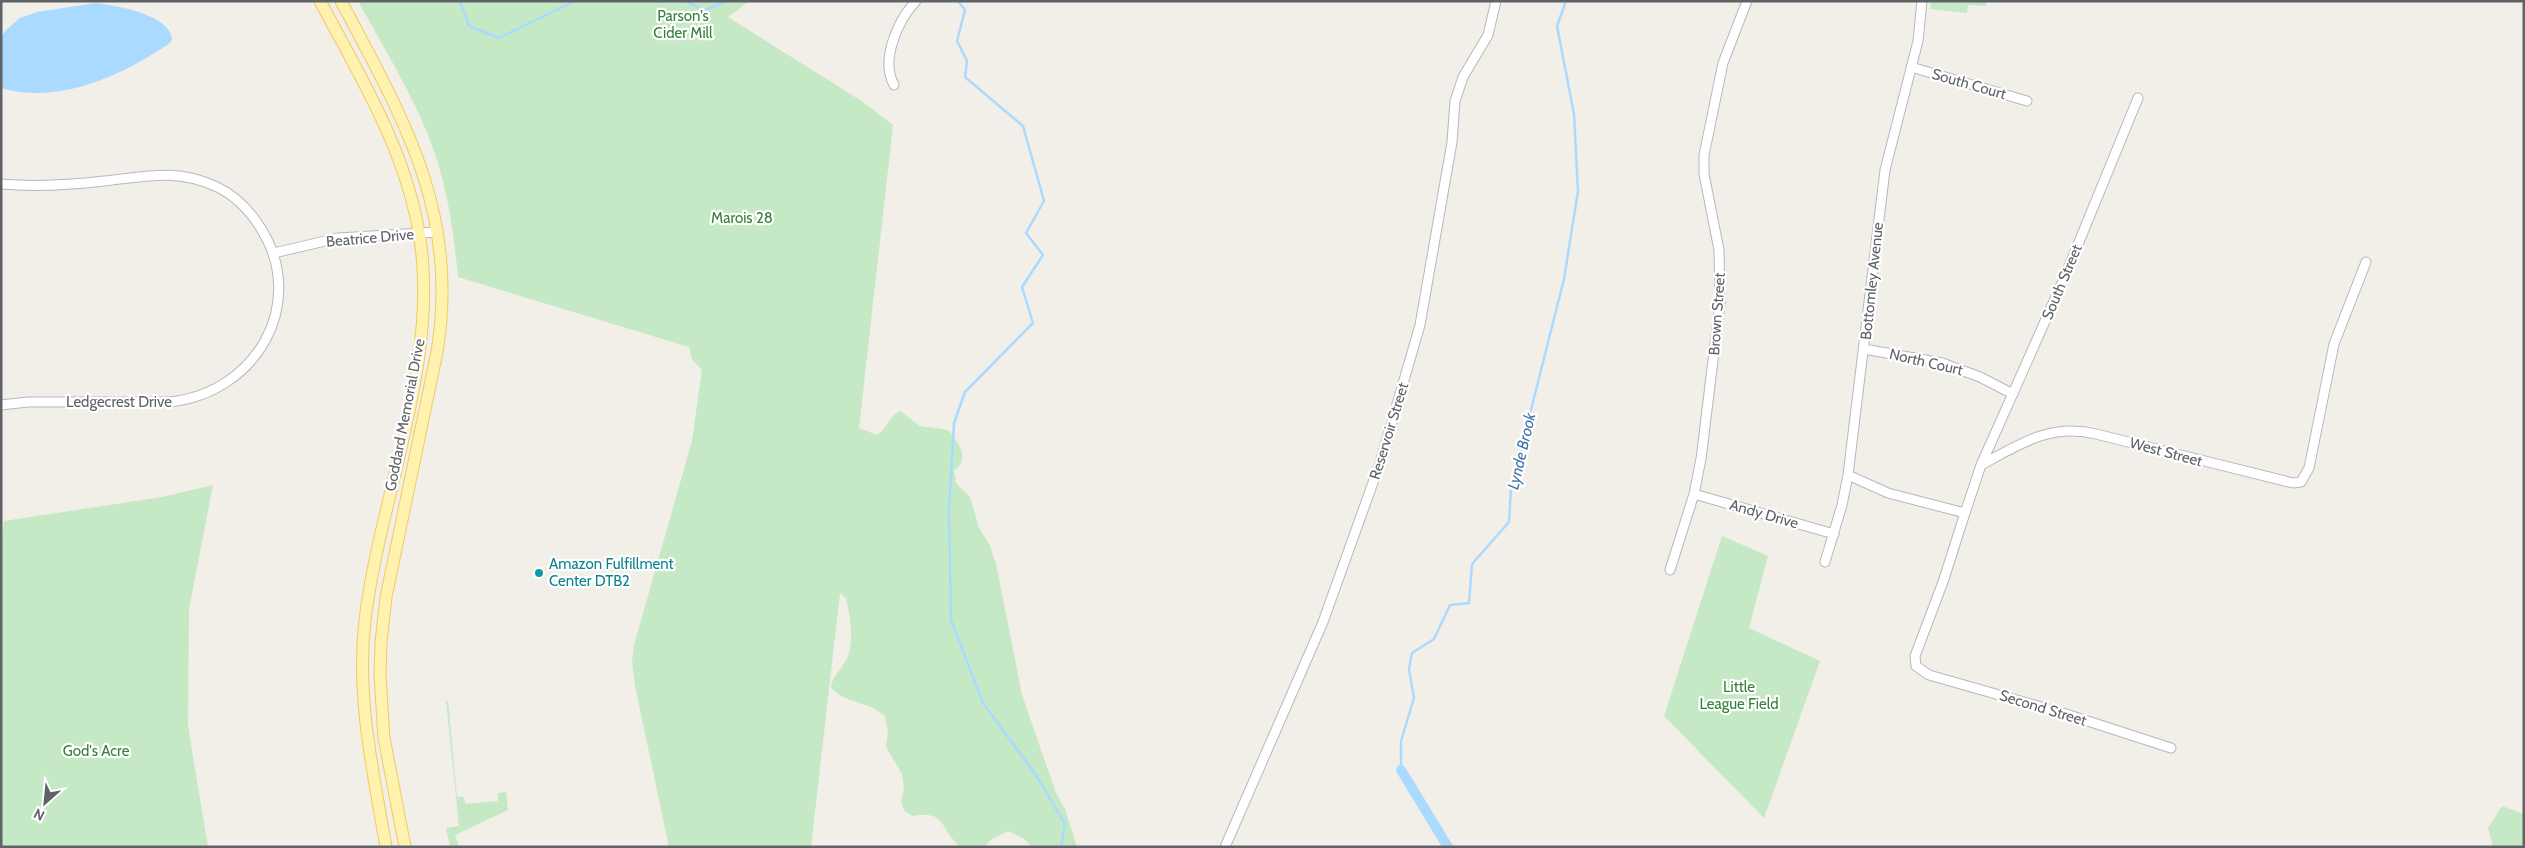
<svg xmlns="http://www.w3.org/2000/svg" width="2525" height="848" font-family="Cabin,sans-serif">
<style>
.green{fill:#c5e8c5}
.water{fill:#aadaff}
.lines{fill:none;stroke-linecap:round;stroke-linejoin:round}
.stream{stroke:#aadaff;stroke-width:2.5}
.canal{stroke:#aadaff;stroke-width:10}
.minor-casing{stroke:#b5b8bc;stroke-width:11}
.major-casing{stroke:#f2c960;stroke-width:13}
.minor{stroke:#fff;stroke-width:9}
.major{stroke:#fff2af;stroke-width:11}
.culture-dot{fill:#0f9aa8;stroke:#fff;stroke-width:2}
.labels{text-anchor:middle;stroke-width:4.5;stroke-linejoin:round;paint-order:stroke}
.park-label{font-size:15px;fill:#348238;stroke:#fff}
.street-label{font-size:15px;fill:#5f6368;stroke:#fff}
.culture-label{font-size:15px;fill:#0d838f;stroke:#fff;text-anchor:start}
.water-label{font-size:16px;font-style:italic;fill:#4174aa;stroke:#fff}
</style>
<rect width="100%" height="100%" fill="#f1efe8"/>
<path class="green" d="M 358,1 L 749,1 L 728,17 L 860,100 L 893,125 L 859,428 L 877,435 C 888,429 887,417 900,411 L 920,426 L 948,430 C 958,441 971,460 954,470 L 956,483 L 970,497 L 979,528 L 990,546 L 996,564 L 1022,695 L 1056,793 L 1065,809 L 1077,847 L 1032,847 L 1023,838 L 1008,831 L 992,839 L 984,847 L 960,847 C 939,828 947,810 912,816 L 904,810 L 901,802 L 904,788 L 902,774 L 886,747 L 888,733 L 885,716 C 880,713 876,709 871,707 C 857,701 841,700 831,687 C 832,676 844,667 848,656 C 854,637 850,616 846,598 L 840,593 L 811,847 L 669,847 L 635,686 L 632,661 L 634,645 L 692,441 L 702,370 L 692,359 L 689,347 L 458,277 C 454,237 449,196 436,157 C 418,102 386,52 358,1 Z
M 1931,1 L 1986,1 L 1986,6 L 1968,5 L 1967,13 L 1930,9 Z
M 213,485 L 189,609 L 188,726 L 208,847 L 1,847 L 1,544 L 4,521 L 162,497 Z
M 1722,536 L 1768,556 L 1749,628 L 1820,661 L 1764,818 L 1664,716 Z
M 446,701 L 448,701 L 457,797 L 464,797 L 465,804 L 498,801 L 498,793 L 506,792 L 508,810 L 455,835 L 459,847 L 450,846 L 446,828 L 459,826 Z
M 2502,806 L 2524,814 L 2524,847 L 2493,847 L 2488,828 Z"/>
<path class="water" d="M 96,3 C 117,6 169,14 172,39 L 170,43 C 123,75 60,105 1,88 L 1,37 L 6,30 L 20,18 L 37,12 Z"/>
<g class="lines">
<path class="stream" d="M 460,1 L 469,26 L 499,38 L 575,1
M 686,1 L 704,11 L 725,1
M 958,1 L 965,10 L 957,41 L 967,61 L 965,77 L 1023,126 L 1044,201 L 1026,233 L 1043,255 L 1022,287 L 1033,323 L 965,392 L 954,423 L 949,510 L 951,620 L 983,703 L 1036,775 L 1065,824 L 1061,847
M 1401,770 L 1401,741 L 1414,698 L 1409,669 L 1412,653 L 1434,639 L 1450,605 L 1469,603 L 1472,564 L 1509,522 L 1511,489 L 1564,279 L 1578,191 L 1574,114 L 1557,26 L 1566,1"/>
<path class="canal" d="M 1401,770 L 1448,847"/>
<defs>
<path id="minor" d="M 1911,67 L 2027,101
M 894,85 C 880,60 898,20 916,1
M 1,184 C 36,187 70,185 104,181 C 146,177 174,168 215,186 C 233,194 249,210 260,227 C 309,303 256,393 170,402 L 28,402 L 1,405
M 274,253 L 338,238 L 438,232
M 1864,349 L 1942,363 L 1980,377 L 2013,394
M 1981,465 L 2063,281 L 2138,98
M 1848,475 L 1888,493 L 1965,513 L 1981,465 C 2020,444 2050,423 2096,434 L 2293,483 L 2301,482 L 2309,468 L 2334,344 L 2366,262
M 1694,494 L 1834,534
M 1965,513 L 1943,582 L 1915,656 L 1916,666 L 1929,675 L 2066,714 L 2171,748
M 1825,562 L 1842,505 L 1848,475 L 1885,170 L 1918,41 L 1922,1
M 1670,570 L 1694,494 L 1701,459 L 1720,303 L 1719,250 L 1704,174 L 1704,155 L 1723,63 L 1747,1
M 1225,847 L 1323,622 L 1380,463 L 1420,325 L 1452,142 L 1455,101 L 1463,77 L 1488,35 L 1496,1"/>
<path id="major" d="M 320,1 C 361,78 407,152 420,239 C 439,363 380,497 365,620 C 356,697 373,771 386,847
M 341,1 C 403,118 460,213 437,352 L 386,597 L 381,642 L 380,675 L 384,738 L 405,847"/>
</defs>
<use href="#minor" class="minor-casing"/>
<use href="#major" class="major-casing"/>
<use href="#minor" class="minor"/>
<use href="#major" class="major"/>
</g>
<circle class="culture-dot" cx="539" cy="573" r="5"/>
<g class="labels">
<g class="park-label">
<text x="683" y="21">Parson's<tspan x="683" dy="17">Cider Mill</tspan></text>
<text x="742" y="223">Marois 28</text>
<text x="1739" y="692">Little<tspan x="1739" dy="17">League Field</tspan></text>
<text x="96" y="756">God's Acre</text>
</g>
<g class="street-label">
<text transform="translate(1969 84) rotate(16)" y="5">South Court</text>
<text transform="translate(370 238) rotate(-5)" y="5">Beatrice Drive</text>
<text transform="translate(1872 281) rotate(-84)" y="5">Bottomley Avenue</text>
<text transform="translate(2062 282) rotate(-67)" y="5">South Street</text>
<text transform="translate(1717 314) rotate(-86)" y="5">Brown Street</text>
<text transform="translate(1926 362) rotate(13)" y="5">North Court</text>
<text x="119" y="407">Ledgecrest Drive</text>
<text transform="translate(405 415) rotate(-79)" y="5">Goddard Memorial Drive</text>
<text transform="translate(1389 431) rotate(-73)" y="5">Reservoir Street</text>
<text transform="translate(2166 452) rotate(15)" y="5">West Street</text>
<text transform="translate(1764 514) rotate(16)" y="5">Andy Drive</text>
<text transform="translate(2043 708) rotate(17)" y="5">Second Street</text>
</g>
<g class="culture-label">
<text x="549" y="569">Amazon Fulfillment<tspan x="549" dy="17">Center DTB2</tspan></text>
</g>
<g class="water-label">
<text transform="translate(1521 451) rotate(-77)" y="6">Lynde Brook</text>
</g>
</g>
<rect width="2525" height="848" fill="none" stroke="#5f6368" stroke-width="5"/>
<g transform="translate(45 803) rotate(207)" stroke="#ffffff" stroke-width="4" paint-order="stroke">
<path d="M0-4L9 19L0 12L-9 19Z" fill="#5f6368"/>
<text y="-8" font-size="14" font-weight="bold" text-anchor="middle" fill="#5f6368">N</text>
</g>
</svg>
